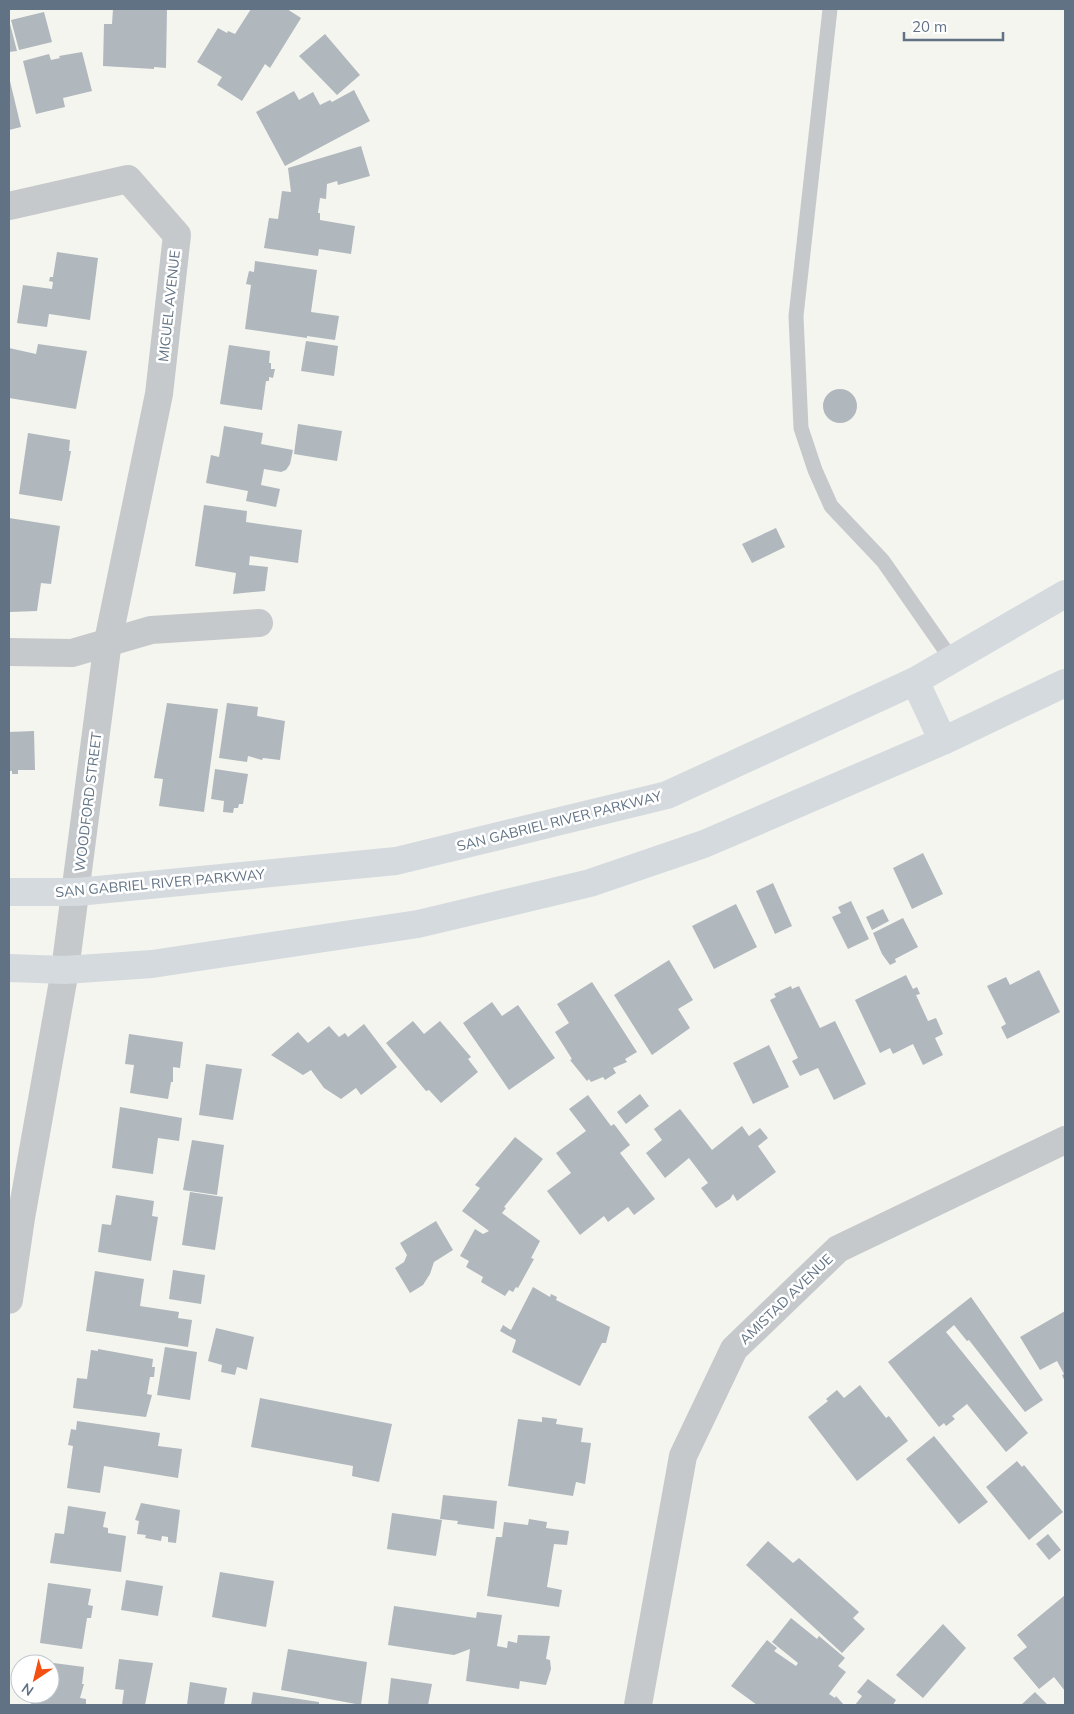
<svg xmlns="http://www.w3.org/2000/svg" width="1074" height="1714" font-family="Mulish,sans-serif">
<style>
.building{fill:#b0b7bd}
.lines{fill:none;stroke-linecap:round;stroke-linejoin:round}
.lane{stroke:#c6c9cc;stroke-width:15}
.street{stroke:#c6c9cc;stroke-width:28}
.secondary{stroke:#d5dadf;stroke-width:28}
.labels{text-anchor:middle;stroke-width:5;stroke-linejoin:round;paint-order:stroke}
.street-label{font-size:14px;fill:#607284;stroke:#fff}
</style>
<rect width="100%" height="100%" fill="#f4f5ef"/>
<path class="building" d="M 113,9 L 167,9 L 166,68 L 154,67 L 154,69 L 103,66 L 104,24 L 112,24 Z
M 251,9 L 287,9 L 301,18 L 270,68 L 265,64 L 242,101 L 217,85 L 222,77 L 197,62 L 218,28 L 227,33 L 228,31 L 235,34 Z
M 44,12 L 52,42 L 19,50 L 11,20 Z
M 9,20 L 17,51 L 9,52 Z
M 325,34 L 360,75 L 337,95 L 299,56 Z
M 82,52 L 92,91 L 63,98 L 65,107 L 36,114 L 23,61 L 49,54 L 51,60 L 60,58 L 59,56 Z
M 9,77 L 21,127 L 9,130 Z
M 354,90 L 370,121 L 285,166 L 256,112 L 294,91 L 299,100 L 313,92 L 320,105 L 330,100 L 332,102 Z
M 361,146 L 370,176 L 338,185 L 337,181 L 327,184 L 326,199 L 320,198 L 318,213 L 320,213 L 320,220 L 355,226 L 351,254 L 319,249 L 318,256 L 264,248 L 269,218 L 278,219 L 282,191 L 291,192 L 288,168 Z
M 57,252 L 98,258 L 90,320 L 49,314 L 47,327 L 17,323 L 23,285 L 52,289 L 53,282 L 49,281 L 50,277 L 53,277 Z
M 255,261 L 317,270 L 311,312 L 339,316 L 335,340 L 307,336 L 307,338 L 245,329 L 251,285 L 246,284 L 249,271 L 254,272 Z
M 306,341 L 338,346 L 334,376 L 301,371 Z
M 38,344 L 87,351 L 76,409 L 9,398 L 9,348 L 36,354 Z
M 229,345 L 270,351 L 269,363 L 271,363 L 271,369 L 275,369 L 273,378 L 269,377 L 269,381 L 266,381 L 262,410 L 220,404 Z
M823 406a17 17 0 1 1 34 0a17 17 0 1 1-34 0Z
M 298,424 L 342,431 L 337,461 L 294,454 Z
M 224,426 L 263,433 L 261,444 L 293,450 L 290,464 L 286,470 L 281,472 L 264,469 L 261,485 L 280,489 L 276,507 L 246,501 L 248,491 L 206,483 L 211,455 L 219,457 Z
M 28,433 L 70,440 L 69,451 L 71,451 L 62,501 L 19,494 Z
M 204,505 L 247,511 L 246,522 L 302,530 L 298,563 L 250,556 L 249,565 L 268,567 L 265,591 L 233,594 L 236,573 L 195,566 Z
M 9,518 L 60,526 L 51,584 L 41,583 L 37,611 L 9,612 Z
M 776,528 L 785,547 L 752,563 L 742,544 Z
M 167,703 L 218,709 L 204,812 L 159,806 L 163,779 L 154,778 Z
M 227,703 L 258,707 L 257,716 L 285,721 L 280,760 L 263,758 L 262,760 L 248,756 L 247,762 L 219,758 Z
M 34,731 L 35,770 L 18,770 L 18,774 L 12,774 L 12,771 L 9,771 L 9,732 Z
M 215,769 L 248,774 L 243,804 L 239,804 L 238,808 L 234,808 L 233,813 L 223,812 L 224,801 L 211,799 Z
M 923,853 L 943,894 L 912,909 L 893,868 Z
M 773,883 L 792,926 L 775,934 L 756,891 Z
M 851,901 L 869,939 L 848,949 L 832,917 L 841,913 L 838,907 Z
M 736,904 L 757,947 L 714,969 L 692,926 Z
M 883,909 L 889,921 L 872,930 L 866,917 Z
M 903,918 L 918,947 L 895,959 L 896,962 L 890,965 L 882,954 L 873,933 Z
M 669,960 L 693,1000 L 678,1009 L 690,1028 L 652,1055 L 614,995 Z
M 1039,970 L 1060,1012 L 1007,1039 L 1001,1027 L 1006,1024 L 987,986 L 1006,977 L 1010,985 Z
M 906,975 L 913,989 L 917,987 L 920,994 L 916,995 L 928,1021 L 936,1018 L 943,1034 L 935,1038 L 943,1055 L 923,1065 L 913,1044 L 893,1054 L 890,1048 L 880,1053 L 855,1000 Z
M 592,982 L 637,1052 L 625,1059 L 627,1062 L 613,1068 L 616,1073 L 605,1080 L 603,1077 L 591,1082 L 589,1079 L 587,1081 L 570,1060 L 572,1059 L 555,1032 L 569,1023 L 557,1004 Z
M 791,986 L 792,989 L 799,986 L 820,1028 L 835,1021 L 866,1084 L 834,1100 L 818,1068 L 800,1076 L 792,1061 L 798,1058 L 770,1000 L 776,997 L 774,994 Z
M 492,1002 L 502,1016 L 518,1005 L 555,1058 L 509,1090 L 463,1023 Z
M 413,1021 L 424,1034 L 440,1021 L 471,1057 L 468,1059 L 478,1072 L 441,1103 L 429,1090 L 426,1091 L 386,1043 Z
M 364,1024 L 397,1067 L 361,1095 L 356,1088 L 341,1099 L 324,1088 L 311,1070 L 303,1075 L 271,1055 L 298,1032 L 308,1043 L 329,1026 L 339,1037 L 345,1033 L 348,1037 Z
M 129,1034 L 183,1042 L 180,1068 L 173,1067 L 173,1082 L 171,1082 L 168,1099 L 130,1093 L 134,1065 L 125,1064 Z
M 769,1045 L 789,1087 L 753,1104 L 733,1063 Z
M 206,1064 L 242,1069 L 233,1120 L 199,1115 Z
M 640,1094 L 649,1106 L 626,1124 L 617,1112 Z
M 588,1095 L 611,1126 L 614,1124 L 630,1145 L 620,1153 L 655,1199 L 634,1215 L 628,1207 L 608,1222 L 604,1216 L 580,1235 L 547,1191 L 571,1173 L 556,1153 L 586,1131 L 569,1109 Z
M 120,1107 L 182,1118 L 179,1141 L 158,1138 L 153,1174 L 112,1168 Z
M 680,1109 L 712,1150 L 742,1126 L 749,1136 L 760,1128 L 768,1138 L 758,1146 L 776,1172 L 737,1201 L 733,1194 L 730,1199 L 716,1208 L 701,1188 L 708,1183 L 689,1158 L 665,1178 L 646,1153 L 662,1140 L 654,1129 Z
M 515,1137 L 543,1159 L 504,1207 L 506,1208 L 502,1213 L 540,1241 L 531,1258 L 534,1259 L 518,1288 L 516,1287 L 513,1292 L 509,1290 L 505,1296 L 481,1282 L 483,1277 L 466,1267 L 469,1261 L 460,1256 L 475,1229 L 483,1234 L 489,1231 L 462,1211 L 480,1188 L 475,1185 Z
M 192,1140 L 224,1145 L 217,1195 L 183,1190 Z
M 190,1192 L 223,1197 L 215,1250 L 182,1245 Z
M 116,1195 L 154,1201 L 152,1216 L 158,1217 L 151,1261 L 98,1252 L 102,1224 L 111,1225 Z
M 436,1221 L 453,1250 L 434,1262 L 430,1274 L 423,1285 L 410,1293 L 395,1268 L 404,1262 L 407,1255 L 400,1243 Z
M 173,1270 L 205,1275 L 201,1304 L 169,1299 Z
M 95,1271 L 144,1279 L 140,1306 L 179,1312 L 178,1318 L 192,1320 L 188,1347 L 86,1331 Z
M 533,1287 L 550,1297 L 551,1294 L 557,1297 L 556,1300 L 610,1327 L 606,1343 L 602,1343 L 580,1386 L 512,1352 L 516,1340 L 500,1331 L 503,1325 L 511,1330 Z
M 971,1297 L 1043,1400 L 1025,1412 L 969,1340 L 967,1341 L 954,1325 L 946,1332 L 1028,1433 L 1006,1452 L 967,1404 L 952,1416 L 955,1419 L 946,1426 L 944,1423 L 939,1427 L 888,1362 Z
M 1065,1311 L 1065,1382 L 1062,1375 L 1064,1374 L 1057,1361 L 1040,1370 L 1020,1337 Z
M 216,1328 L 254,1337 L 247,1370 L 237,1367 L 235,1375 L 221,1372 L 222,1365 L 208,1361 Z
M 165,1347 L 197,1352 L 190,1400 L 157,1395 Z
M 98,1349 L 153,1359 L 152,1367 L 155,1367 L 154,1377 L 150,1377 L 147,1394 L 152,1395 L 146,1417 L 73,1408 L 77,1378 L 87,1379 L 91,1350 L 98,1351 Z
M 860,1385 L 886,1418 L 889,1416 L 908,1441 L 857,1481 L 808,1417 L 828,1401 L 826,1399 L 837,1390 L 844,1398 Z
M 260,1398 L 392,1424 L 379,1482 L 352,1476 L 353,1466 L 251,1447 Z
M 542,1417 L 557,1419 L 556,1424 L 583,1428 L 581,1442 L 591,1443 L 585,1484 L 576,1482 L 573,1496 L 508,1486 L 518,1419 L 542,1422 Z
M 77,1421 L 160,1433 L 158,1446 L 182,1449 L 178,1478 L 104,1466 L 100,1493 L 67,1488 L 73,1446 L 68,1445 L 71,1429 L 76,1430 Z
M 934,1436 L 988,1502 L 959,1524 L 906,1459 Z
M 1017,1461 L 1022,1467 L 1024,1465 L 1063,1512 L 1029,1540 L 986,1487 Z
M 443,1495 L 497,1501 L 494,1529 L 457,1524 L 458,1521 L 440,1519 Z
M 141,1503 L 180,1510 L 176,1543 L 168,1542 L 168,1537 L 162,1536 L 161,1541 L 145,1538 L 146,1535 L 137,1534 L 139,1521 L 135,1520 Z
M 68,1506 L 106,1512 L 103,1527 L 108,1528 L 108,1533 L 126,1536 L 121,1572 L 50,1563 L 55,1533 L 64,1534 Z
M 392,1513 L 442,1520 L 436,1556 L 387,1549 Z
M 529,1519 L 547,1522 L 546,1528 L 569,1531 L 567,1545 L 554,1544 L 547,1587 L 562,1590 L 559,1607 L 487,1596 L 496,1537 L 502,1537 L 504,1522 L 528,1525 Z
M 1048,1534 L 1061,1550 L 1049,1560 L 1036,1544 Z
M 768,1541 L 793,1563 L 799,1558 L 859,1612 L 853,1618 L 865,1629 L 842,1653 L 746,1565 Z
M 220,1572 L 274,1581 L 266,1627 L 212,1617 Z
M 126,1580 L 163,1586 L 158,1616 L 121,1610 Z
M 48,1583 L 91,1589 L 88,1605 L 93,1606 L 91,1618 L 87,1618 L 82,1649 L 40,1643 Z
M 1065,1595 L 1065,1691 L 1054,1677 L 1039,1689 L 1013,1658 L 1027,1647 L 1017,1635 Z
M 394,1606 L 476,1618 L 477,1612 L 502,1615 L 497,1646 L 507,1648 L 508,1641 L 517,1643 L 518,1635 L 550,1636 L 546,1659 L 550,1660 L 551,1669 L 546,1685 L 520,1681 L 519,1689 L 466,1681 L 470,1649 L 454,1655 L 388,1645 Z
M 791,1618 L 817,1639 L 819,1636 L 845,1658 L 838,1666 L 846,1672 L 829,1694 L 835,1698 L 836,1696 L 844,1705 L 757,1705 L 731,1686 L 767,1640 L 777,1648 L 774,1651 L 796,1666 L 798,1663 L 772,1642 Z
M 943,1624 L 966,1648 L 923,1698 L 896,1675 Z
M 288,1649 L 367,1662 L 361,1705 L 281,1690 Z
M 119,1659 L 153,1663 L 145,1705 L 122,1705 L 124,1690 L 115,1689 Z
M 46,1662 L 84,1667 L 82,1684 L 84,1684 L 80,1698 L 86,1699 L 86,1705 L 31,1705 L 32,1694 L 50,1694 L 50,1664 L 46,1664 Z
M 391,1678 L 432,1684 L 428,1705 L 388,1705 Z
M 868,1679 L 896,1700 L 893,1705 L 855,1705 L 862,1696 L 857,1692 Z
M 190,1682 L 227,1688 L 224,1705 L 187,1705 Z
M 253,1692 L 319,1702 L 319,1705 L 251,1705 Z
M 1035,1692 L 1048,1705 L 1021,1705 Z"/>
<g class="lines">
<path class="lane" d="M 830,9 L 796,316 L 801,428 L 815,470 L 831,506 L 883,561 L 952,660"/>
<path class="street" d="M 9,206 L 128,179 L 177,235 L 159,394 L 108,641 L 65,970 L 21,1218 L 9,1300
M 9,652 L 72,653 L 151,630 L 259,623
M 638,1705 L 683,1456 L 734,1349 L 838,1249 L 1065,1140"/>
<path class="secondary" d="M 915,681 L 943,741
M 9,892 L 77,892 L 396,861 L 667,795 L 915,681 L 1065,594
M 9,968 L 65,970 L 152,964 L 418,924 L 590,883 L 704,844 L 943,741 L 1065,683"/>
</g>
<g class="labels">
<g class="street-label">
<text transform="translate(169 306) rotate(-84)" y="5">MIGUEL AVENUE</text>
<text transform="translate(88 802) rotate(-83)" y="5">WOODFORD STREET</text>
<text transform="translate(559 821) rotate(-14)" y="5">SAN GABRIEL RIVER PARKWAY</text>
<text transform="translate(160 883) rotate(-5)" y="5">SAN GABRIEL RIVER PARKWAY</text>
<text transform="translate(786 1299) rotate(-44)" y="5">AMISTAD AVENUE</text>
</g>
</g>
<rect width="1074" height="1714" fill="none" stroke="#607284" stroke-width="20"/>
<g transform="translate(35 1679) rotate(215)"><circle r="24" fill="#ffffff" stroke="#bfc7ce"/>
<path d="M0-4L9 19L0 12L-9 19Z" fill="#f35011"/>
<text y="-8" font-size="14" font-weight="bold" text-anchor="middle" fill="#607284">N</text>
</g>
<path d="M904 32v8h99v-8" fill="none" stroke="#607284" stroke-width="2.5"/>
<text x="912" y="32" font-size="15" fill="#607284" stroke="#ffffff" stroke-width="4" paint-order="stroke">20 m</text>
</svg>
